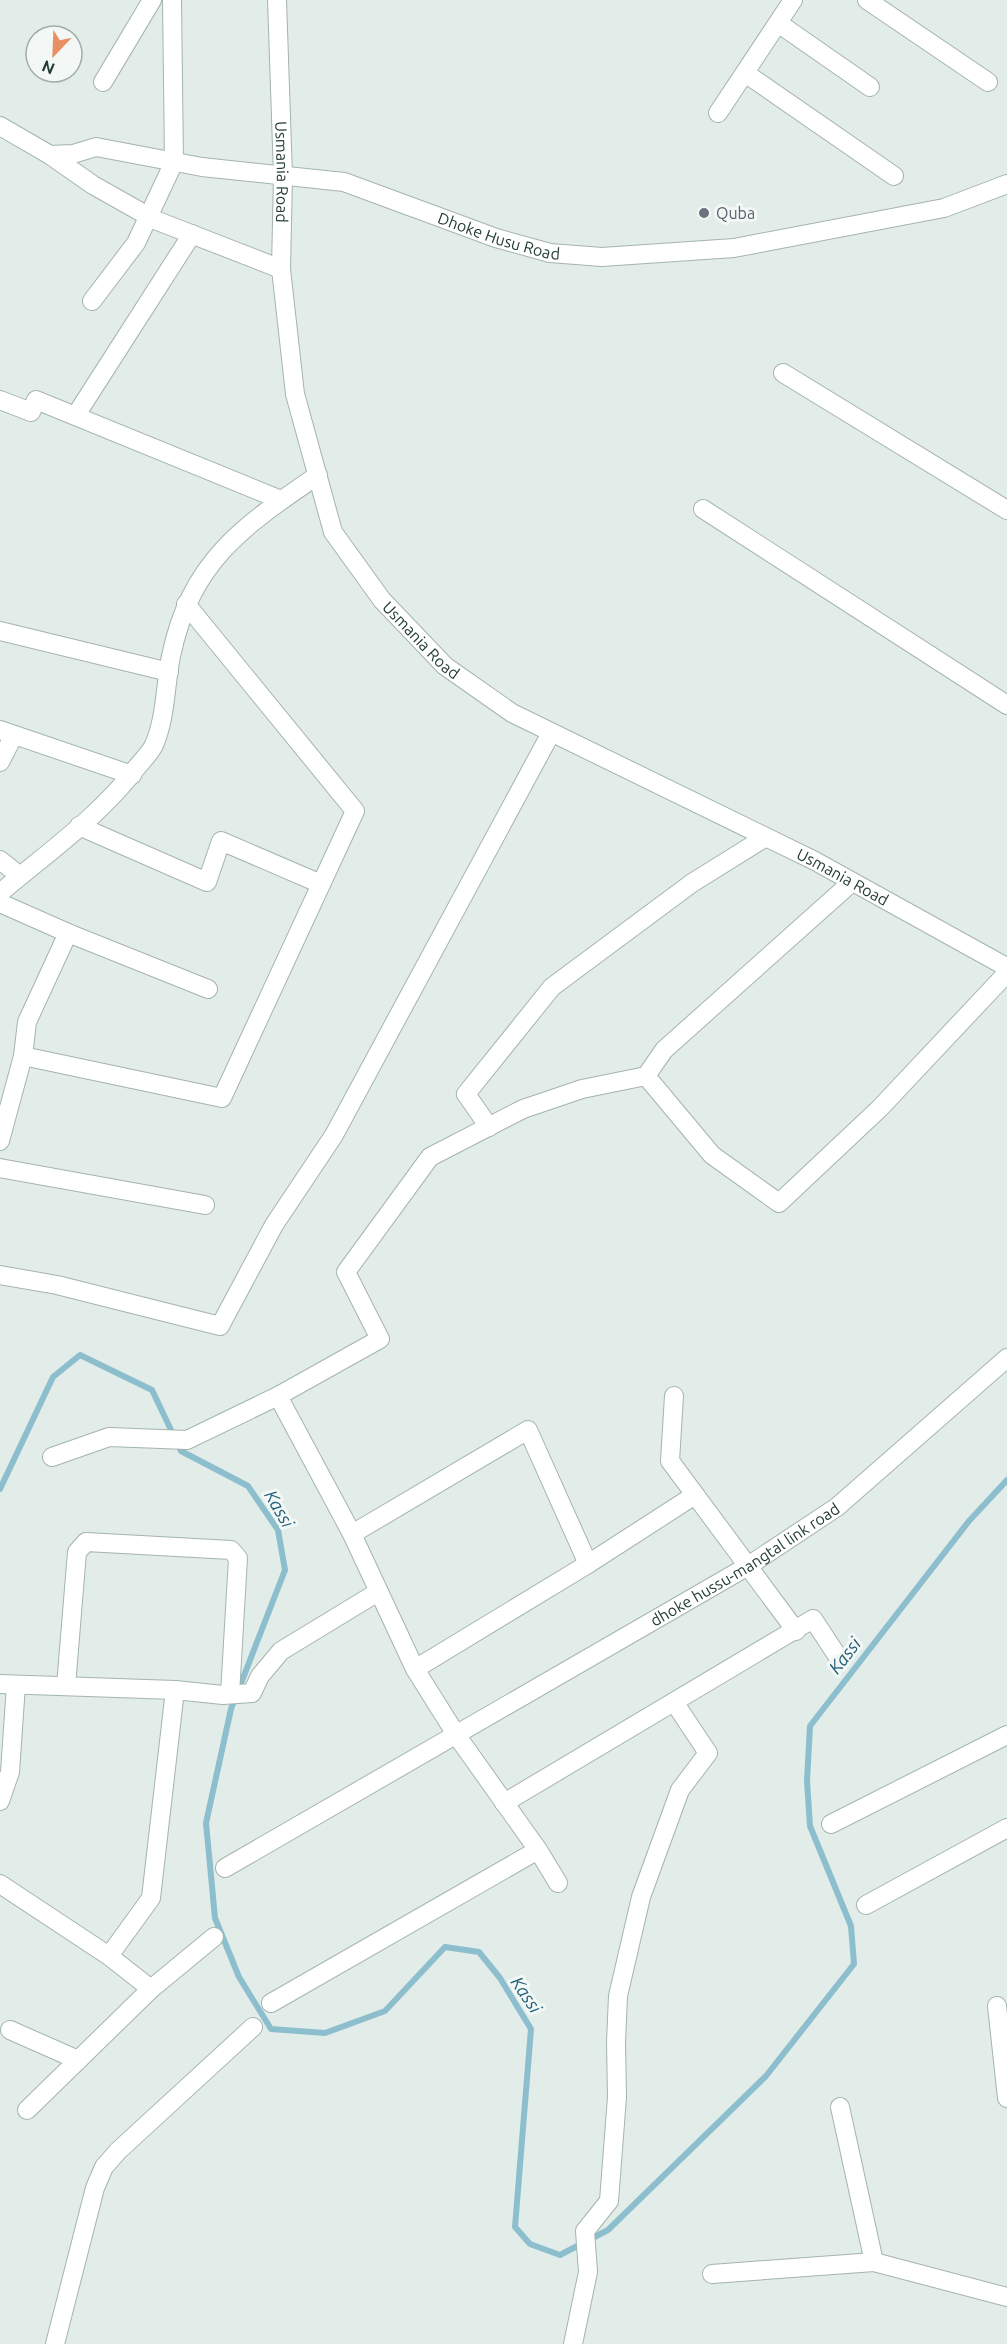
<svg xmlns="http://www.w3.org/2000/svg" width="1007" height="2344" font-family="Ubuntu,sans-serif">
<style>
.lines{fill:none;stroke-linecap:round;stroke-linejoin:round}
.stream{stroke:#8dbece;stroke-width:6}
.minor-casing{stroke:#a5b4af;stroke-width:20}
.minor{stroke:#fff;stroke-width:18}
.worship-dot{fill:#6b7280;stroke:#f3f8f6;stroke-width:2}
.labels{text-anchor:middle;stroke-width:6;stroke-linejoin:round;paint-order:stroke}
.street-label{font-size:16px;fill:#233c37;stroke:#f3f8f6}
.worship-label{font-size:16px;fill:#5b616d;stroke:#f3f8f6;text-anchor:start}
.water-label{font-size:18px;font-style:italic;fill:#205f75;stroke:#f3f8f6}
</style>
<rect width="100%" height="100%" fill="#e2ece8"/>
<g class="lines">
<path class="stream" d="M 0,1489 L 53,1377 L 80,1355 L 152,1390 L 181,1451 L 248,1486 L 278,1530 L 285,1570 L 231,1709 L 206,1823 L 215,1918 L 239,1977 L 271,2029 L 325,2033 L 385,2011 L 445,1947 L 479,1952 L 500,1978 L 531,2029 L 515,2227 L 530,2244 L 560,2255 L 608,2230 L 766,2076 L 854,1964 L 851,1926 L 810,1826 L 807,1781 L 810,1726 L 969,1521 L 1007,1480"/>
<defs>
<g id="minor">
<path id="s1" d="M 277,0 L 283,176 L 281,269 L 295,394 L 333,532 L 382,600 L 445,666 L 512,713 L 815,861 L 1001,964 L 1007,971"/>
<path d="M 867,0 L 988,82"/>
<path d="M 778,23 L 870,87"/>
<path d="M 745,73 L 894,176"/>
<path d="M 103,82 L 152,0"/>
<path d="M 718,113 L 793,0"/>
<path id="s2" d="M 0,126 L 50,155 L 73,154 L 96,147 L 202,167 L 344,182 L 496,238 L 550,253 L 602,257 L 734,248 L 944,208 L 1007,184"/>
<path d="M 50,155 L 93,185 L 155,220 L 281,269"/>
<path d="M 92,301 L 136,243 L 174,162 L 172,0"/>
<path d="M 783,373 L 1007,510"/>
<path d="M 0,400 L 31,412 L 36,400 L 281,500"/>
<path d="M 76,415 L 192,234"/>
<path d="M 703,509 L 1007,705"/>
<path d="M 0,631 L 169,672"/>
<path d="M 0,730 L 132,775"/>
<path d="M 0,762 L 14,735"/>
<path d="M 79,826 L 207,882 L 221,841 L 321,884"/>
<path d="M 0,860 L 20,876"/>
<path d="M 852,882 L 664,1050 L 646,1076 L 712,1155 L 779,1203 L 880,1108 L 1007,973"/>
<path d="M 0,893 C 47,853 100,816 137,767 C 143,760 150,753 154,745 C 166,717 165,686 171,656 C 191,561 242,527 318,475"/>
<path d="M 0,903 L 68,933 L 208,989"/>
<path d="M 23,1056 L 222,1098 L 355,811 L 186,604"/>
<path d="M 489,1127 L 466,1094 L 552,987 L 692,883 L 766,837"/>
<path d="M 0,1141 L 23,1056 L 27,1022 L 68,933"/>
<path d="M 0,1168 L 205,1205"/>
<path d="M 0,1275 L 57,1285 L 220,1326 L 274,1225 L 334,1135 L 551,733"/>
<path d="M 278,1396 L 352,1534"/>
<path d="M 674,1396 L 670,1461 L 796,1631"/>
<path d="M 52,1457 L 109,1437 L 187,1440 L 278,1396 L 380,1339 L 346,1272 L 430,1157 L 523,1109 L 582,1089 L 646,1076"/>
<path d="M 588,1564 L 695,1495"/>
<path d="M 0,1684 L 175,1690 L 223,1695 L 252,1693 L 260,1676 L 281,1651 L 378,1592"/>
<path d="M 66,1686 L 77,1552 L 86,1542 L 231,1550 L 238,1558 L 230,1694"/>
<path d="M 0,1801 L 10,1772 L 16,1685"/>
<path d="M 504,1803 L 813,1619 L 838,1657"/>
<path d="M 831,1824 L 1007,1735"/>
<path d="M 538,1850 L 558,1883"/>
<path id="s3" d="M 225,1868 L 748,1566 L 837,1507 L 1007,1358"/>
<path d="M 0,1884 L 109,1956 L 151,1898 L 175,1690"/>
<path d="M 866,1905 L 1007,1828"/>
<path d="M 109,1956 L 151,1989"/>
<path d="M 271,2003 L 538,1850 L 457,1736 L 415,1669 L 352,1534 L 528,1430 L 588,1564 L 415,1669"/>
<path d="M 997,2006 L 1007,2098"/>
<path d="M 10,2030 L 78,2060"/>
<path d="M 840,2107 L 874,2262"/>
<path d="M 27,2110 L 151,1989 L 214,1937"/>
<path d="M 712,2274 L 874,2262 L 1007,2297"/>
<path d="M 55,2344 L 95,2188 L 104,2167 L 118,2151 L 253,2027"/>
<path d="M 573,2344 L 588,2272 L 585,2231 L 609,2201 L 617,2097 L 616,2042 L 618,1996 L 641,1897 L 680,1790 L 708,1753 L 674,1702"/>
</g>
</defs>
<use href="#minor" class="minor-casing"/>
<use href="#minor" class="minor"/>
</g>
<circle class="worship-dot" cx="704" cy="213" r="6"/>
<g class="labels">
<g class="street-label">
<text dy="6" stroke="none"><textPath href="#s1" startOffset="172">Usmania Road</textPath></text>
<text dy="6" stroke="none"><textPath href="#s2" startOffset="520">Dhoke Husu Road</textPath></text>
<text dy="6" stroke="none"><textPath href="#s1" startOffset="678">Usmania Road</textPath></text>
<text dy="6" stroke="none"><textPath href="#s1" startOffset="1164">Usmania Road</textPath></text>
<text dy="6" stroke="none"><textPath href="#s3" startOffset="602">dhoke hussu-mangtal link road</textPath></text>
</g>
<g class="worship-label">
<text x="716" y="219">Quba</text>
</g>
<g class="water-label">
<text transform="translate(279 1509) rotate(60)" y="6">Kassi</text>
<text transform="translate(845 1656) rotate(-52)" y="6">Kassi</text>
<text transform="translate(526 1995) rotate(56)" y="6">Kassi</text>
</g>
</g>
<g transform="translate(54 54) rotate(203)"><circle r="28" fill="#f3f8f6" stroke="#a0adaa" stroke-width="1.5"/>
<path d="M0-4.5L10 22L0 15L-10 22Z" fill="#ea8f62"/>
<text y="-9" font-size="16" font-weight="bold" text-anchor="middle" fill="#233c37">N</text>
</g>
</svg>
